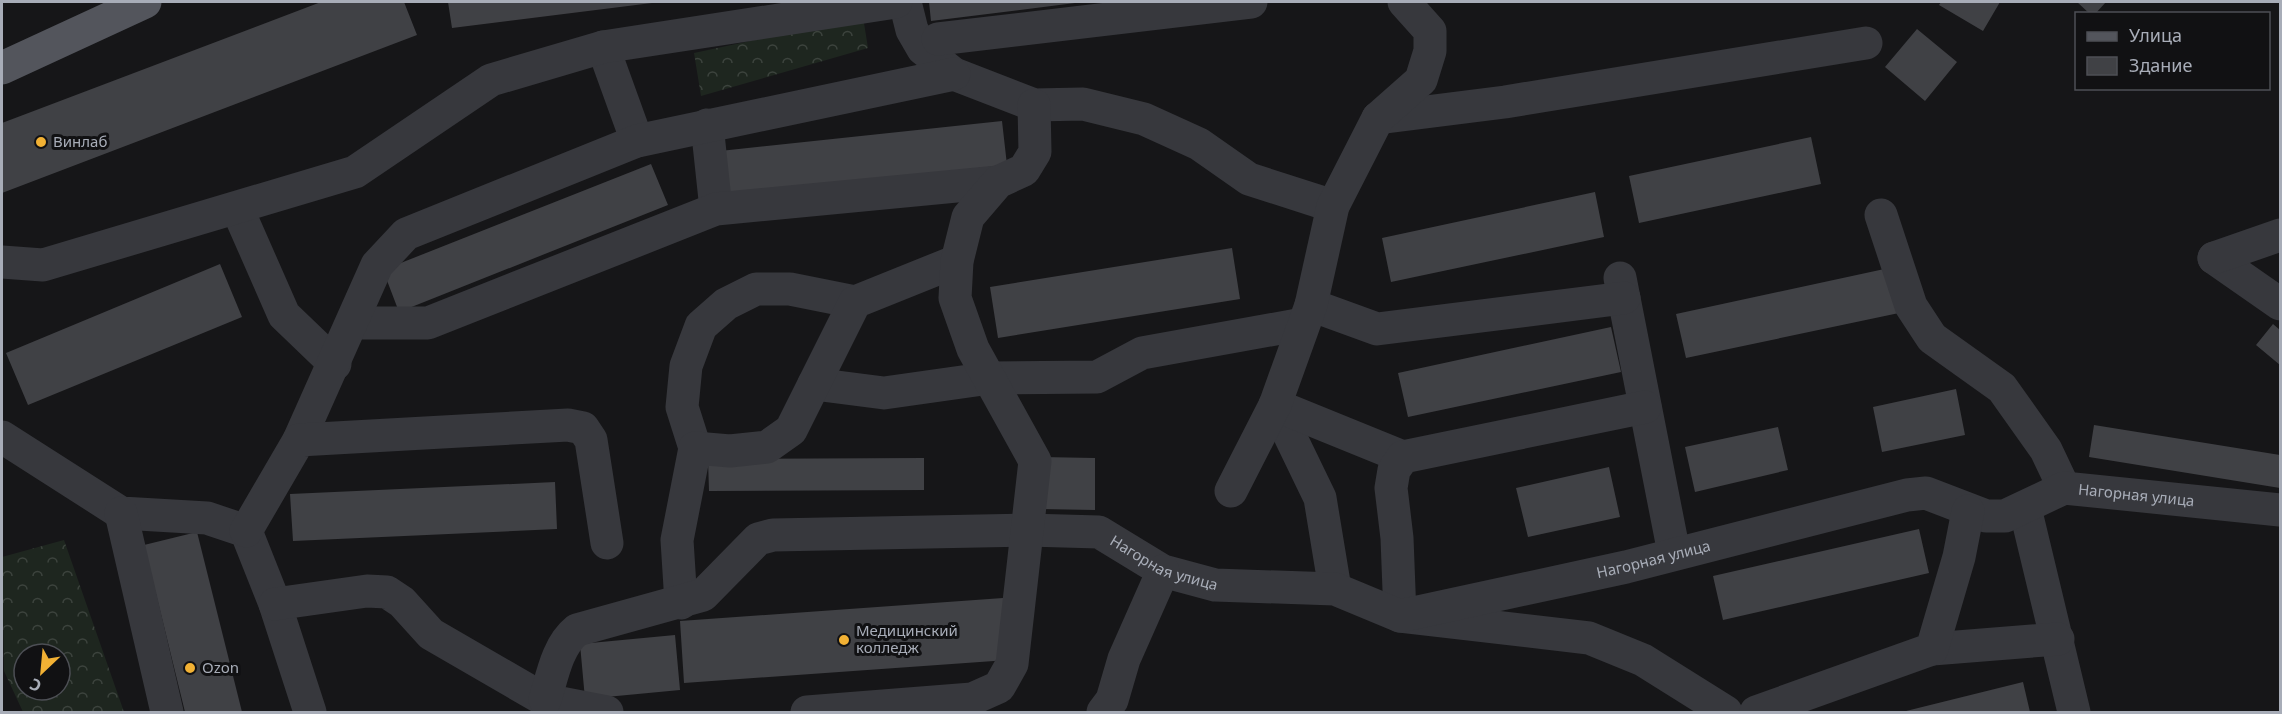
<svg xmlns="http://www.w3.org/2000/svg" width="2282" height="714" font-family="'Noto Sans',sans-serif">
<style>
.forest{fill:url(#forest-crowns);fill-rule:evenodd}
.building{fill:#404145}
.lines{fill:none;stroke-linecap:round;stroke-linejoin:round}
.minor{stroke:#37383d;stroke-width:33}
.major{stroke:#53555c;stroke-width:33}
.poi-dot{fill:#f2b134;stroke:#111113;stroke-width:2}
.labels{text-anchor:middle;stroke-width:6;stroke-linejoin:round;paint-order:stroke}
.poi-label{font-size:15px;fill:#a8adb8;stroke:#111113;text-anchor:start}
.street-label{font-size:15px;fill:#a8adb8;stroke:#111113}
</style>
<defs>
<pattern id="forest-crowns" width="20" height="18" patternUnits="userSpaceOnUse" patternTransform="scale(1.5)"><rect width="20" height="18" fill="#1e261f"/><path d="M2 6a3 3 0 1 1 6 0M12 15a3 3 0 1 1 6 0" fill="none" stroke="#3c433d"/></pattern>
</defs>
<rect width="100%" height="100%" fill="#161618"/>
<path class="forest" d="M 863,17 L 868,48 L 701,96 L 694,53 Z
M 64,540 L 124,712 L 23,712 L 4,671 L 2,557 ZM 24,654 L 60,654 L 60,690 L 24,690 Z"/>
<path class="building" d="M 321,2 L 404,2 L 417,35 L 2,193 L 2,123 Z
M 448,2 L 652,2 L 652,3 L 452,28 Z
M 929,2 L 1075,2 L 1075,3 L 931,21 Z
M 1941,2 L 2000,2 L 1983,31 L 1939,5 Z
M 2077,2 L 2106,2 L 2095,14 L 2090,14 Z
M 1917,29 L 1957,62 L 1925,101 L 1885,67 Z
M 1002,121 L 1007,165 L 725,194 L 720,151 Z
M 1811,137 L 1821,184 L 1639,223 L 1629,176 Z
M 651,164 L 668,205 L 399,312 L 383,270 Z
M 1595,192 L 1604,237 L 1391,282 L 1382,238 Z
M 1232,248 L 1240,299 L 998,338 L 990,287 Z
M 220,264 L 242,317 L 28,405 L 6,353 Z
M 1889,268 L 1899,313 L 1686,358 L 1676,314 Z
M 2273,324 L 2280,330 L 2280,365 L 2256,345 Z
M 1611,327 L 1621,372 L 1408,417 L 1398,373 Z
M 1956,389 L 1965,435 L 1882,452 L 1873,407 Z
M 2094,425 L 2280,455 L 2280,488 L 2089,457 Z
M 1778,427 L 1788,470 L 1695,492 L 1685,447 Z
M 1041,457 L 1095,458 L 1095,510 L 1040,509 Z
M 924,458 L 924,490 L 709,491 L 708,459 Z
M 1609,467 L 1620,517 L 1528,537 L 1516,488 Z
M 555,482 L 557,529 L 293,541 L 290,494 Z
M 1919,529 L 1929,573 L 1723,620 L 1713,576 Z
M 197,532 L 242,712 L 185,712 L 144,545 Z
M 1003,598 L 1008,660 L 684,683 L 680,621 Z
M 675,635 L 680,690 L 585,699 L 580,644 Z
M 2023,682 L 2030,712 L 1902,712 Z"/>
<g class="lines">
<g class="minor">
<path d="M 905,2 L 912,30 L 923,49 L 954,74 L 1034,105 L 1083,104 L 1144,119 L 1199,144 L 1249,179 L 1333,206"/>
<path d="M 938,39 L 1251,2"/>
<path d="M 603,47 L 637,141"/>
<path d="M 1378,118 L 1505,102 L 1866,43"/>
<path d="M 707,125 L 716,209"/>
<path d="M 237,208 L 284,315 L 335,364"/>
<path d="M 1881,215 L 1911,306 L 1932,338 L 2002,388 L 2046,450 L 2064,488"/>
<path d="M 2214,258 L 2280,304"/>
<path d="M 2214,258 L 2280,235"/>
<path d="M 2,262 L 43,265 L 355,172 L 491,80 L 603,47 L 896,2"/>
<path d="M 1620,278 L 1674,553"/>
<path d="M 1311,305 L 1377,329 L 1624,298"/>
<path d="M 352,323 L 428,323 L 716,209 L 998,182"/>
<path d="M 814,384 L 884,393 L 990,378 L 1097,377 L 1142,353 L 1303,324"/>
<path d="M 1275,405 L 1320,498 L 1335,589"/>
<path d="M 1275,405 L 1403,457"/>
<path d="M 1645,407 L 1403,457 L 1394,470 L 1391,488 L 1397,538 L 1400,616 L 1589,638 L 1643,660 L 1726,712"/>
<path d="M 2,437 L 121,513 L 207,518 L 246,531 L 275,604 L 310,712"/>
<path d="M 299,440 L 377,265 L 406,234 L 637,141 L 954,74"/>
<path d="M 695,448 L 682,407 L 686,366 L 701,326 L 726,304 L 756,289 L 790,289 L 855,302"/>
<path d="M 1231,491 L 1275,405 L 1311,305 L 1333,206 L 1378,118 L 1421,80 L 1430,51 L 1430,31 L 1404,2"/>
<path d="M 2025,508 L 2074,712"/>
<path d="M 121,513 L 167,712"/>
<path d="M 246,531 L 299,440 L 568,425 L 583,428 L 591,440 L 607,543"/>
<path d="M 681,603 L 677,540 L 695,448 L 730,451 L 767,447 L 791,430 L 855,302 L 957,261"/>
<path d="M 275,604 L 367,591 L 387,592 L 402,602 L 431,634 L 545,700 L 607,712"/>
<path d="M 1932,649 L 2058,639"/>
<path id="s1" d="M 545,700 C 552,677 557,646 577,630 L 703,595 L 758,539 L 773,535 L 1028,530 L 1099,532 L 1163,571 L 1215,585 L 1335,589 L 1400,616 L 1626,567 L 1907,495 L 1926,493 L 1986,516 L 2005,516 L 2064,488 L 2280,510"/>
<path d="M 807,712 L 972,699 L 999,687 L 1012,664 L 1035,461 L 973,349 L 955,298 L 957,261 L 968,217 L 998,182 L 1024,170 L 1035,152 L 1034,105"/>
<path d="M 1103,712 L 1112,700 L 1124,659 L 1163,571"/>
<path d="M 1756,712 L 1932,649 L 1959,557 L 1968,511"/>
</g>
<path class="major" d="M 2,68 L 145,2"/>
</g>
<g class="poi-dot">
<circle cx="41" cy="142" r="6"/>
<circle cx="844" cy="640" r="6"/>
<circle cx="190" cy="668" r="6"/>
</g>
<g class="labels">
<g class="poi-label">
<text x="53" y="147">Винлаб</text>
<text x="856" y="636">Медицинский<tspan x="856" dy="17">колледж</tspan></text>
<text x="202" y="673">Ozon</text>
</g>
<g class="street-label">
<text dy="5" stroke="none"><textPath href="#s1" startOffset="1710">Нагорная улица</textPath></text>
<text dy="5" stroke="none"><textPath href="#s1" startOffset="1208">Нагорная улица</textPath></text>
<text dy="5" stroke="none"><textPath href="#s1" startOffset="702">Нагорная улица</textPath></text>
</g>
</g>
<rect width="2282" height="714" fill="none" stroke="#a8adb8" stroke-width="6"/>
<rect x="2075" y="12" width="195" height="78" fill="#111113" stroke="#4d4f55" stroke-width="1.5"/>
<rect x="2087" y="32" width="30" height="9" fill="#53555c" stroke="#4d4f55" stroke-width="1.5"/>
<text x="2129" y="42" font-size="18" fill="#a8adb8">Улица</text>
<rect x="2087" y="57" width="30" height="18" fill="#404145" stroke="#4d4f55" stroke-width="1.5"/>
<text x="2129" y="72" font-size="18" fill="#a8adb8">Здание</text>
<g transform="translate(42 672) rotate(206)"><circle r="28" fill="#111113" stroke="#4d4f55" stroke-width="1.5"/>
<path d="M0-4.5L10 22L0 15L-10 22Z" fill="#f2b134"/>
<text y="-9" font-size="16" font-weight="bold" text-anchor="middle" fill="#a8adb8">С</text>
</g>
</svg>
